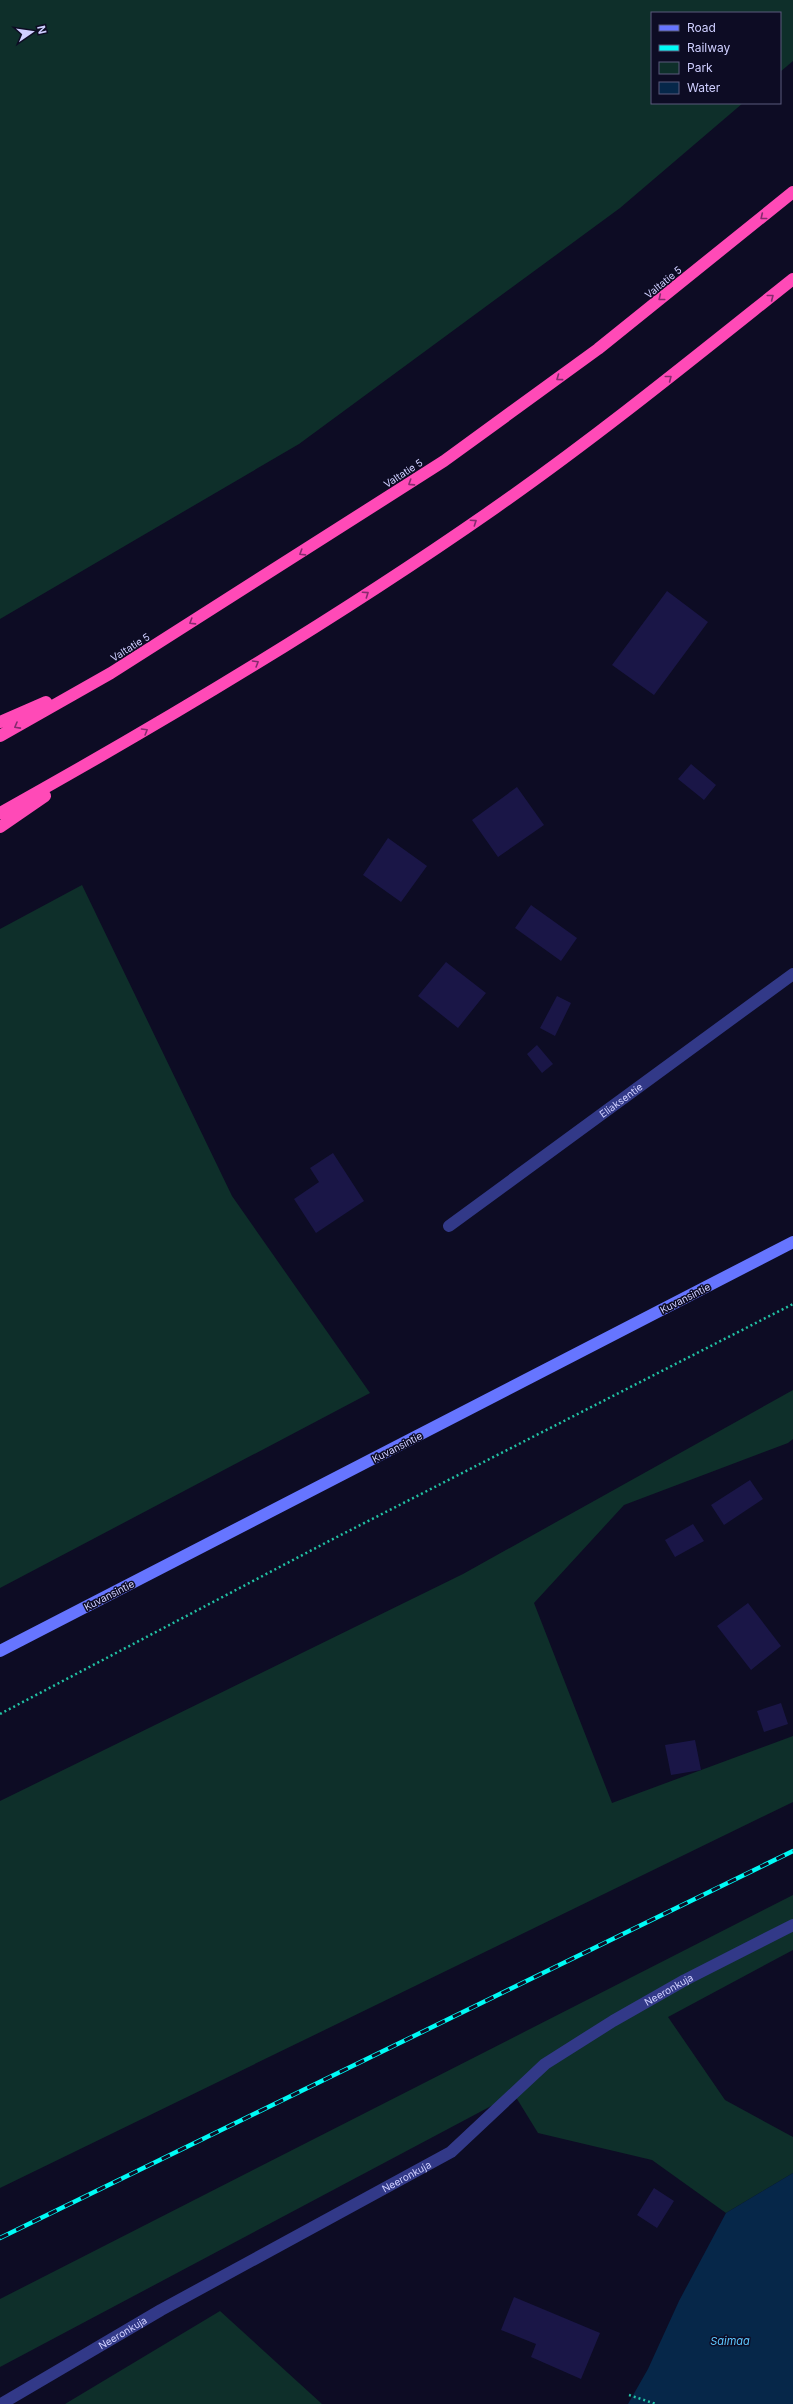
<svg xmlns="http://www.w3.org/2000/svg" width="793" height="2404" font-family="Inter,sans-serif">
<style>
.green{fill:#0e2f2a}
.water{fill:#062749}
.building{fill:#1a1647}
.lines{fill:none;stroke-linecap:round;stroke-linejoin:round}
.path{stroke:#22c1a4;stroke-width:2.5;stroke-dasharray:2 3;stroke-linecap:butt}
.lane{stroke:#323988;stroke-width:12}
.street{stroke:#323988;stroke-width:12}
.secondary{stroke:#6675ff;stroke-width:12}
.highway{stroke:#ff4ab7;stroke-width:12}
.rail-casing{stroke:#00faf5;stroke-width:4.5}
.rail{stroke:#0d0c24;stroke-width:3;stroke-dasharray:9;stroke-linecap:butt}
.oneway{stroke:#862b6e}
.labels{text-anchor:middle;stroke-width:3;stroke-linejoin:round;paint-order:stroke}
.street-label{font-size:10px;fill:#cfcfff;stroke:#0d0c24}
.water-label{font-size:11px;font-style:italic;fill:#5dc8ff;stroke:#0d0c24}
</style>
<rect width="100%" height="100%" fill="#0d0c24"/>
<path class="green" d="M 0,0 L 793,0 L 793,61 L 780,72 L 780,13 L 652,13 L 652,103 L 743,103 L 620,208 L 299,444 L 0,619 Z
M 82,885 L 232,1196 L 370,1393 L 0,1588 L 0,929 Z
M 793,1390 L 793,1439 L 788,1443 L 624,1505 L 534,1603 L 612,1803 L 793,1736 L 793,1802 L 0,2188 L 0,1801 L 463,1574 Z
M 793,1895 L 793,1950 L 668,2017 L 725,2100 L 793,2137 L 793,2173 L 726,2213 L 652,2160 L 538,2133 L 514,2094 L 0,2367 L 0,2299 Z
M 220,2311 L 322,2404 L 65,2404 Z"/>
<path class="water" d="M 793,2173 L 793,2404 L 628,2404 L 648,2369 L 679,2301 L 726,2213 Z"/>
<path class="building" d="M 667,591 L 708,622 L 654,695 L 612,665 Z
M 691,764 L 716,785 L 704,800 L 678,779 Z
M 517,787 L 544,825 L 498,857 L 472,820 Z
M 388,838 L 427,866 L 401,902 L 363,875 Z
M 531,905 L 577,938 L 561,961 L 515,928 Z
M 446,962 L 486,993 L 458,1028 L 418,996 Z
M 557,996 L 571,1003 L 555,1036 L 540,1028 Z
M 537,1045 L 553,1064 L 542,1073 L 527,1054 Z
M 333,1153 L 364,1201 L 316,1233 L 294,1199 L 319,1182 L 310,1168 Z
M 750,1480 L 763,1499 L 724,1525 L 711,1505 Z
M 693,1524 L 704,1541 L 675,1557 L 665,1540 Z
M 748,1603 L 781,1646 L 751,1670 L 717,1626 Z
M 781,1703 L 788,1724 L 764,1732 L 757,1711 Z
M 695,1740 L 701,1770 L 671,1775 L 665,1745 Z
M 654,2188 L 674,2201 L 657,2228 L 637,2215 Z
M 514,2297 L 600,2333 L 581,2379 L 531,2357 L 536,2344 L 501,2330 Z"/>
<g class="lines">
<path class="path" d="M 0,1714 L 331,1540 L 793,1304
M 629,2395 L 656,2404"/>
<path class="lane" id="s1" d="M 449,1226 L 793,974"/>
<path class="street" id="s2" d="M 1,2404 L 161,2310 L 451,2152 L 545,2064 L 613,2021 L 685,1980 L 793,1925"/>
<path class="secondary" d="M 0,1651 L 793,1242"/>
<path class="highway" d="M 0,722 L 46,702
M 0,736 L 111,673 L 444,461 L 598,349 L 793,192
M 0,813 C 169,719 336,619 495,508 C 598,436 695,357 793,279
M 0,827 L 45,796"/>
<defs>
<path id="rail" d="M 0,2238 L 793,1851"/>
</defs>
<use href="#rail" class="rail-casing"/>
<use href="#rail" class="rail"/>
</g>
<defs><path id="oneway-chevron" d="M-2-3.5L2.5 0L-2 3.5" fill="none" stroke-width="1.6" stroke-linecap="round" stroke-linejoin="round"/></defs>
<g class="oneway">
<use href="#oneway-chevron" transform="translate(763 217) rotate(141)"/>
<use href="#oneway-chevron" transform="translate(771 297) rotate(-38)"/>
<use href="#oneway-chevron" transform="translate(661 298) rotate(141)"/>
<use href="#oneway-chevron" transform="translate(559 378) rotate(144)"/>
<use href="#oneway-chevron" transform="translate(669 378) rotate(-38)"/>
<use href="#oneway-chevron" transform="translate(411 483) rotate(147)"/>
<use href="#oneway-chevron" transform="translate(474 522) rotate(-34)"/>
<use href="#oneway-chevron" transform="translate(302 553) rotate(148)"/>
<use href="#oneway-chevron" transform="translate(366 594) rotate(-34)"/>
<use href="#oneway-chevron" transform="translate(192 622) rotate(148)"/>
<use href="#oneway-chevron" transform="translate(256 663) rotate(-31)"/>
<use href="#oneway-chevron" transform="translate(17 726) rotate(151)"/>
<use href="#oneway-chevron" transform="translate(145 731) rotate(-31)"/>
</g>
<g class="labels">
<g class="street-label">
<text transform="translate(663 282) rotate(-39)" y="4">Valtatie 5</text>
<text transform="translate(403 473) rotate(-33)" y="4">Valtatie 5</text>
<text transform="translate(130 647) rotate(-32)" y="4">Valtatie 5</text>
<text dy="4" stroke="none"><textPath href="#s1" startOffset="213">Eliaksentie</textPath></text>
<text transform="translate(685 1298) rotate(-27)" y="4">Kuvansintie</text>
<text transform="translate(397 1447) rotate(-27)" y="4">Kuvansintie</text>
<text transform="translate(109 1595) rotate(-27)" y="4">Kuvansintie</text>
<text dy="4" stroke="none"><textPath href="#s2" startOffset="789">Neeronkuja</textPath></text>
<text dy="4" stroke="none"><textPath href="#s2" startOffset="465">Neeronkuja</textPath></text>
<text dy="4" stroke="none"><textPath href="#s2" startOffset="141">Neeronkuja</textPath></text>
</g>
<g class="water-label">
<text x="730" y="2345">Saimaa</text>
</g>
</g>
<rect x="651" y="12" width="130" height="92" fill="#0d0c24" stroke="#5b5a7c"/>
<rect x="659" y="25" width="20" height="6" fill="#6675ff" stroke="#5b5a7c"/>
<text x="687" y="32" font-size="12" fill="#cfcfff">Road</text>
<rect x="659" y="45" width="20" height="6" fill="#00faf5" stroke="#5b5a7c"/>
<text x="687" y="52" font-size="12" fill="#cfcfff">Railway</text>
<rect x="659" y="62" width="20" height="12" fill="#0e2f2a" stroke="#5b5a7c"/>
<text x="687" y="72" font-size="12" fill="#cfcfff">Park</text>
<rect x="659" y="82" width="20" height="12" fill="#062749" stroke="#5b5a7c"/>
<text x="687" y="92" font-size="12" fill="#cfcfff">Water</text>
<g transform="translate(32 32) rotate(77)" stroke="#0d0c24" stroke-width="3" paint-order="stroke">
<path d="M0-3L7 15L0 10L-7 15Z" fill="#cfcfff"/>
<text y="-6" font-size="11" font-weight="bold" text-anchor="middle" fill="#cfcfff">N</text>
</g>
</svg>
